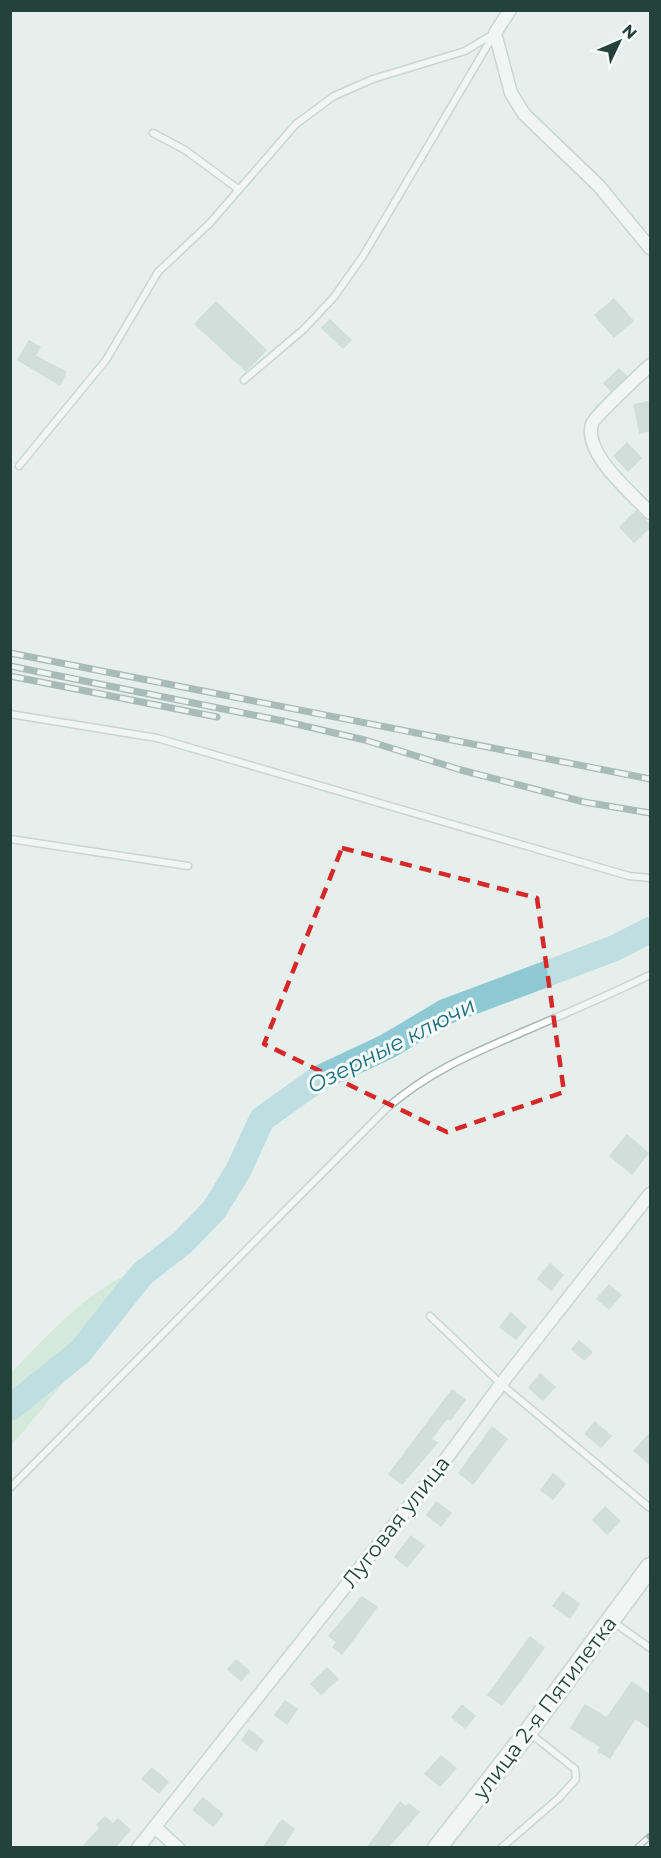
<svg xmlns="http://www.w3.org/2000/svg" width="661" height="1858" font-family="Montserrat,sans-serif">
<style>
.green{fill:#bfe0c8}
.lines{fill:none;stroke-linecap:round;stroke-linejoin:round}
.river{stroke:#8ec9d4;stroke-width:26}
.building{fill:#bbcac4;stroke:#b8c9c2;stroke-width:1.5}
.lane-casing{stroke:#a8b8b2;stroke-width:9}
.street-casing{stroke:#a8b8b2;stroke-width:15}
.secondary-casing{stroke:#a4bbb3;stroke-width:21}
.lane{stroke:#fff;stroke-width:6}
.street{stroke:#fff;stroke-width:12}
.secondary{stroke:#fff;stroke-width:18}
.rail-casing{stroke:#5f7d75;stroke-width:7}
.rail{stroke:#f7fbf9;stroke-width:4.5;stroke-dasharray:14;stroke-linecap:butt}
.marked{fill:none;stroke:#d62828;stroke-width:4.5;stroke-dasharray:12 8;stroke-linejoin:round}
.labels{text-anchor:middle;stroke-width:6;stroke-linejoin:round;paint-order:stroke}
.street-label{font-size:21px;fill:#24423a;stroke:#f7fbf9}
.water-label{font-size:22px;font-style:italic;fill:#1c6f80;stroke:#f7fbf9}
</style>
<rect width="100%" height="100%" fill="#e6efeb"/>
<path class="green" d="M 133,1272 L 142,1278 L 141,1289 L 11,1446 L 11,1373 C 45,1338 88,1290 133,1272 Z"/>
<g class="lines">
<path class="river" d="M 10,1408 L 80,1352 L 142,1274 L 183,1242 L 214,1210 L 238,1171 L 262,1119 L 318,1079 L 388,1046 L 445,1012 L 615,948 L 650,930"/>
</g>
<path class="building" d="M 614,299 L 633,321 L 614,337 L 595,315 Z
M 216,302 L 266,350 L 246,371 L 195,324 Z
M 330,320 L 351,340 L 343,348 L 322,328 Z
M 29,341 L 40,347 L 35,356 L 66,372 L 60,385 L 18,360 Z
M 619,369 L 626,376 L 611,391 L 604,383 Z
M 651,401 L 651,430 L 640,433 L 634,405 Z
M 627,443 L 641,458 L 628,471 L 614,456 Z
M 636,511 L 651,526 L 634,542 L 620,527 Z
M 627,1135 L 648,1153 L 632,1174 L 610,1156 Z
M 550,1264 L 563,1275 L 551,1290 L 538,1279 Z
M 609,1285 L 621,1295 L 609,1309 L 597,1299 Z
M 511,1313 L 526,1327 L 516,1339 L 500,1327 Z
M 579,1341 L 592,1352 L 584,1360 L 572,1349 Z
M 540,1374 L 555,1387 L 543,1400 L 529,1388 Z
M 452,1390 L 465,1400 L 450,1420 L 447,1418 L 431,1439 L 437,1443 L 402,1484 L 389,1474 Z
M 595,1422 L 611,1436 L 601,1447 L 585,1434 Z
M 492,1427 L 507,1439 L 473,1484 L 459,1473 Z
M 651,1432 L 651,1465 L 634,1451 Z
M 553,1474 L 565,1484 L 553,1499 L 541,1490 Z
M 436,1502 L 451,1513 L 441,1526 L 427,1515 Z
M 605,1507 L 620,1521 L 607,1534 L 593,1520 Z
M 411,1536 L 424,1546 L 407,1567 L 395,1557 Z
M 563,1592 L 579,1604 L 570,1618 L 553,1606 Z
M 362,1597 L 377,1607 L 342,1654 L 333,1647 L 337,1642 L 329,1636 Z
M 530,1637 L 544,1648 L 502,1705 L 488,1695 Z
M 236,1660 L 249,1671 L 241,1681 L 228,1669 Z
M 327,1668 L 338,1679 L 321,1694 L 311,1684 Z
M 632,1682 L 651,1696 L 651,1729 L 635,1718 L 610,1758 L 598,1751 L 601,1747 L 571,1728 L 585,1705 L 607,1718 Z
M 285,1701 L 297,1709 L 287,1724 L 275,1715 Z
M 462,1705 L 475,1716 L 465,1728 L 452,1717 Z
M 249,1730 L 263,1741 L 256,1751 L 242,1740 Z
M 441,1756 L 456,1768 L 440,1786 L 425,1774 Z
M 152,1768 L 168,1782 L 159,1793 L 142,1779 Z
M 203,1798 L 223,1814 L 213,1826 L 193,1810 Z
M 400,1802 L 406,1807 L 409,1804 L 419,1812 L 387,1848 L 367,1848 Z
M 105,1817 L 113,1824 L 118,1819 L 130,1830 L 114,1848 L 82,1848 L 100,1828 L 97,1825 Z
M 282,1820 L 294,1829 L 282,1848 L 263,1848 Z"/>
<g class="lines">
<defs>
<path id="lane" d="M 153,133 L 185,150 L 238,189
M 244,380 L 304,329 L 334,297 L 363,256 L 493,36
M 19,466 L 106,360 L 158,272 L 210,223 L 296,124 L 334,96 L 373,79 L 465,51 L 495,33
M 10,714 L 157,738 L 629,876 L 650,878
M 10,839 L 188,866
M 430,1316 L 501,1384 L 650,1508
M 10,1488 L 387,1108 C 429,1071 474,1053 525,1031 C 567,1013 609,995 650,975
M 612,1621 L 650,1648
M 501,1848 L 559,1798 L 576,1779 L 575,1769 L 531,1734"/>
<path id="street" d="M 510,10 L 495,33 L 511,93 L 524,114 L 599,186 L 650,248
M 650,365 C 640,375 596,414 592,424 C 583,454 632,493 650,513
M 155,1827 L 178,1848
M 138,1848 L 440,1467 L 501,1384 L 650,1194"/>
<path id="secondary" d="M 437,1848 L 528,1732 L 650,1567"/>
</defs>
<use href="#lane" class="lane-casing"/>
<use href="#street" class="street-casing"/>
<use href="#secondary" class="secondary-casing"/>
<use href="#lane" class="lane"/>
<use href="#street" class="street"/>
<use href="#secondary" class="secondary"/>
<defs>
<path id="rail" d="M 10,653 L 650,779
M 10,666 L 283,721 L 365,740 L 461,770 L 584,802 L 650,813
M 10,676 L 217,717
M 637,1848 L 650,1836"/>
</defs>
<use href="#rail" class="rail-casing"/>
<use href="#rail" class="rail"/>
</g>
<path d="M0 0H661V1858H0ZM 342,848 L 537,898 L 564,1092 L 447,1132 L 264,1044 Z" fill="#e6efeb" fill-opacity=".55" fill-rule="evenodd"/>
<path class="marked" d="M 342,848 L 537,898 L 564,1092 L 447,1132 L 264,1044 Z"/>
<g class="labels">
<g class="street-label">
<text transform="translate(396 1522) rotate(-52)" y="7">Луговая улица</text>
<text transform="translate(545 1708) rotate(-53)" y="7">улица 2-я Пятилетка</text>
</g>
<g class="water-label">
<text transform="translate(391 1045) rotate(-27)" y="8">Озерные ключи</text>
</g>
</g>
<rect width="661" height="1858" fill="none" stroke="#24423a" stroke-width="24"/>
<g transform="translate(619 42) rotate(46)" stroke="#f7fbf9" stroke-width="4.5" paint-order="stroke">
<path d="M0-4.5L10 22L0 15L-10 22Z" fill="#24423a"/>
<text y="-9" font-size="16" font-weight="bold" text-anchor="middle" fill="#24423a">N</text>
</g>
</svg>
